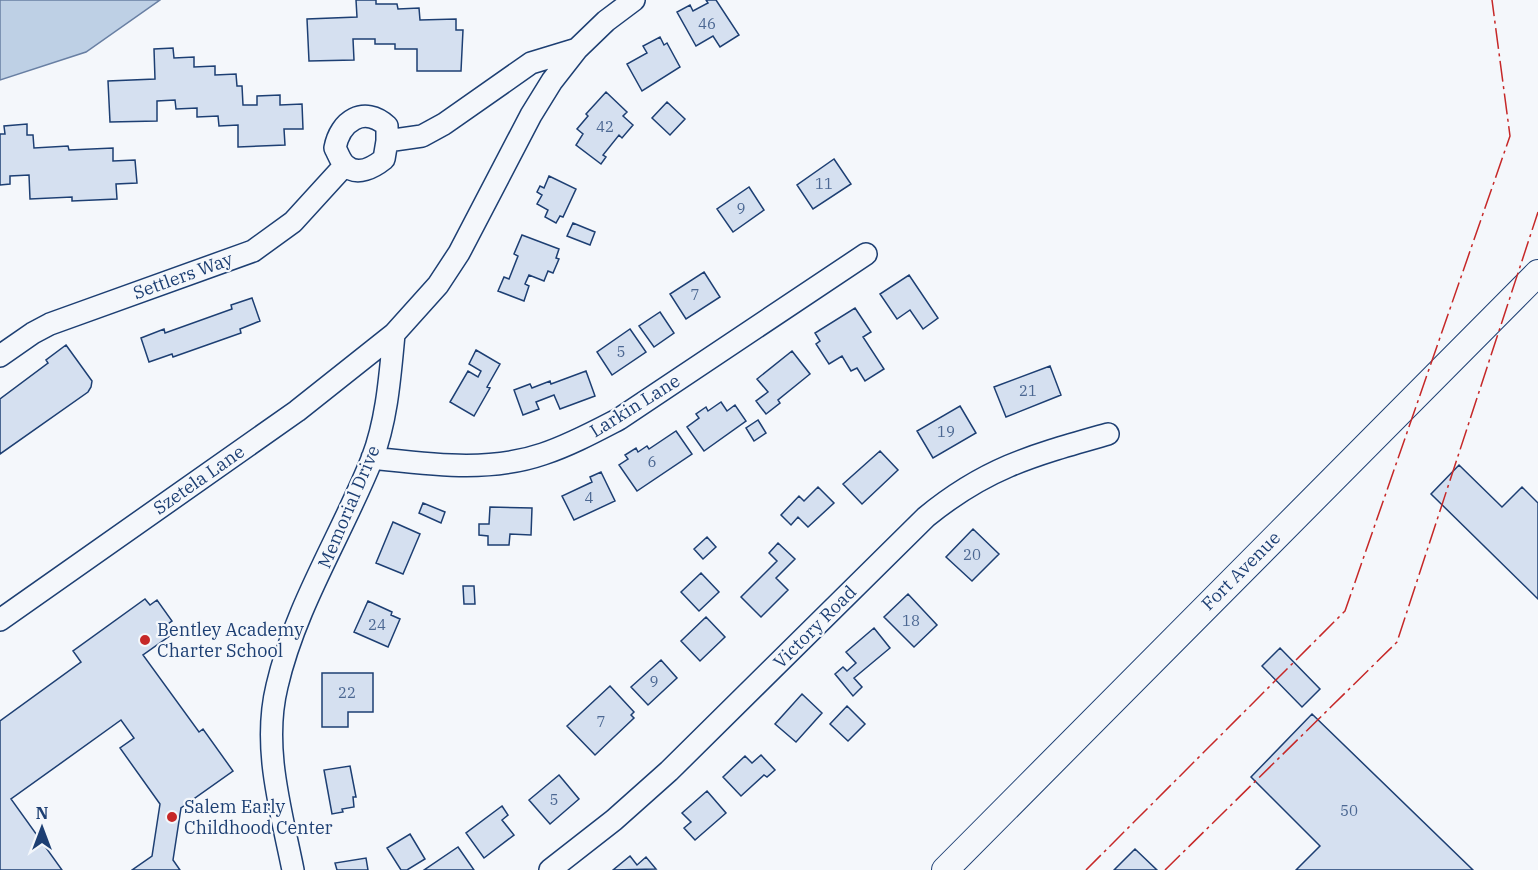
<svg xmlns="http://www.w3.org/2000/svg" width="1538" height="870" font-family="'IBM Plex Serif',serif">
<style>
.water{fill:#bed0e5;stroke:#687fa3;stroke-width:1.5}
.building{fill:#d5e0f0;stroke:#1d3f73;stroke-width:1.5}
.lines{fill:none;stroke-linecap:round;stroke-linejoin:round}
.minor-casing{stroke:#1d3f73;stroke-width:24}
.tertiary-casing{stroke:#1d3f73;stroke-width:28}
.minor{stroke:#f4f7fb;stroke-width:21}
.tertiary{stroke:#f4f7fb;stroke-width:26}
.power{stroke:#c62828;stroke-width:1.5;stroke-dasharray:21 4.5 3 4.5;stroke-linecap:butt}
.poi-dot{fill:#c62828;stroke:#f4f7fb;stroke-width:2}
.labels{text-anchor:middle;stroke-width:4.5;stroke-linejoin:round;paint-order:stroke}
.number-label{font-size:15px;fill:#4b6792}
.street-label{font-size:18px;fill:#1d3f73;stroke:#f4f7fb}
.poi-label{font-size:18px;fill:#1d3f73;stroke:#f4f7fb;text-anchor:start}
</style>
<rect width="100%" height="100%" fill="#f4f7fb"/>
<path class="water" d="M 0,0 L 160,0 L 86,52 L 0,80 Z"/>
<path class="building" d="M 356,0 L 376,0 L 376,4 L 397,4 L 398,9 L 419,8 L 420,20 L 456,19 L 456,30 L 463,30 L 461,71 L 417,71 L 417,49 L 395,49 L 395,44 L 375,44 L 375,39 L 353,39 L 354,60 L 309,61 L 307,19 L 357,17 Z
M 706,0 L 716,0 L 739,35 L 720,47 L 713,36 L 696,46 L 677,12 L 690,5 L 693,11 L 708,3 Z
M 660,37 L 664,45 L 667,43 L 680,67 L 642,91 L 627,64 L 647,53 L 643,46 Z
M 173,48 L 174,58 L 194,57 L 194,67 L 215,66 L 215,75 L 236,74 L 237,86 L 242,86 L 243,105 L 257,105 L 257,96 L 280,95 L 280,105 L 302,104 L 303,129 L 284,129 L 285,145 L 238,147 L 238,125 L 219,126 L 218,116 L 197,117 L 197,108 L 176,109 L 175,100 L 157,101 L 157,121 L 110,122 L 108,81 L 155,79 L 154,49 Z
M 606,92 L 627,112 L 623,116 L 633,125 L 622,138 L 619,135 L 603,155 L 606,157 L 601,164 L 576,145 L 583,134 L 577,129 L 588,116 L 586,114 Z
M 667,102 L 685,119 L 670,135 L 652,118 Z
M 27,124 L 27,135 L 33,135 L 34,148 L 68,146 L 69,150 L 113,148 L 113,161 L 135,160 L 137,183 L 116,184 L 117,199 L 72,201 L 72,197 L 30,199 L 29,175 L 10,176 L 10,184 L 0,185 L 0,134 L 5,134 L 4,126 Z
M 834,159 L 851,184 L 813,209 L 797,185 Z
M 549,176 L 576,189 L 563,217 L 560,216 L 556,223 L 545,217 L 548,210 L 537,204 L 542,195 L 537,192 L 540,186 L 544,188 Z
M 749,187 L 764,210 L 733,232 L 717,209 Z
M 573,223 L 595,232 L 590,245 L 567,236 Z
M 522,235 L 559,249 L 556,258 L 559,259 L 553,273 L 548,271 L 544,281 L 529,275 L 525,284 L 529,286 L 524,301 L 498,291 L 504,277 L 509,279 L 518,256 L 514,254 Z
M 704,272 L 720,297 L 686,319 L 670,294 Z
M 909,275 L 938,318 L 923,329 L 910,310 L 897,319 L 880,294 Z
M 252,298 L 260,321 L 240,329 L 241,333 L 173,357 L 172,354 L 149,362 L 141,338 L 164,329 L 165,333 L 232,309 L 231,305 Z
M 855,308 L 871,332 L 863,337 L 884,369 L 865,381 L 857,368 L 851,371 L 842,356 L 829,364 L 816,344 L 820,341 L 815,333 Z
M 660,312 L 674,333 L 654,347 L 639,326 Z
M 630,329 L 646,352 L 612,375 L 597,352 Z
M 66,345 L 92,381 L 91,387 L 88,392 L 0,454 L 0,399 L 48,363 L 46,360 Z
M 476,350 L 500,364 L 487,387 L 490,388 L 474,416 L 450,402 L 468,371 L 478,377 L 481,371 L 469,364 Z
M 792,351 L 810,374 L 778,400 L 780,403 L 766,414 L 756,401 L 768,392 L 757,379 Z
M 1050,366 L 1061,395 L 1006,417 L 994,387 Z
M 586,371 L 595,396 L 560,409 L 554,395 L 536,402 L 539,409 L 523,415 L 514,390 L 530,384 L 532,388 L 550,381 L 551,384 Z
M 721,402 L 727,411 L 735,405 L 746,421 L 704,451 L 687,427 L 699,418 L 696,414 L 706,407 L 708,411 Z
M 960,406 L 976,433 L 933,458 L 917,431 Z
M 758,420 L 766,433 L 754,441 L 746,428 Z
M 676,431 L 692,454 L 637,491 L 619,465 L 628,459 L 625,455 L 636,448 L 638,452 L 647,446 L 649,449 Z
M 880,451 L 898,470 L 862,504 L 843,484 Z
M 1459,465 L 1502,507 L 1522,487 L 1538,503 L 1538,599 L 1431,494 Z
M 601,472 L 615,501 L 574,520 L 562,496 L 592,482 L 590,477 Z
M 818,487 L 834,503 L 808,527 L 798,517 L 791,525 L 781,515 L 799,496 L 804,501 Z
M 423,503 L 445,512 L 441,523 L 419,513 Z
M 490,507 L 532,508 L 531,535 L 510,534 L 509,545 L 488,545 L 488,536 L 479,535 L 479,524 L 489,524 Z
M 393,522 L 420,534 L 403,574 L 376,563 Z
M 973,529 L 999,554 L 972,581 L 946,557 Z
M 707,537 L 716,547 L 703,559 L 694,549 Z
M 778,543 L 795,559 L 776,578 L 788,590 L 761,617 L 741,597 L 777,561 L 769,553 Z
M 701,573 L 719,592 L 699,611 L 681,592 Z
M 463,586 L 474,586 L 475,604 L 464,604 Z
M 908,594 L 937,625 L 914,647 L 884,617 Z
M 145,599 L 150,605 L 157,600 L 172,621 L 165,626 L 171,635 L 143,655 L 199,732 L 203,729 L 233,771 L 181,808 L 173,860 L 180,870 L 132,870 L 152,856 L 160,804 L 120,748 L 134,738 L 121,720 L 11,799 L 62,870 L 0,870 L 0,721 L 81,662 L 73,651 Z
M 368,601 L 392,612 L 391,615 L 400,619 L 388,647 L 354,632 Z
M 706,617 L 725,637 L 700,661 L 681,641 Z
M 874,628 L 890,648 L 854,678 L 862,687 L 853,696 L 835,674 L 843,667 L 847,671 L 856,663 L 846,652 Z
M 1280,648 L 1320,689 L 1302,707 L 1262,666 Z
M 661,660 L 677,678 L 648,705 L 631,687 Z
M 322,673 L 373,673 L 373,712 L 348,712 L 348,727 L 322,727 Z
M 610,686 L 634,712 L 631,715 L 634,718 L 595,755 L 567,726 Z
M 802,694 L 822,713 L 796,742 L 775,724 Z
M 847,706 L 865,724 L 848,741 L 830,724 Z
M 1312,714 L 1473,870 L 1296,870 L 1320,846 L 1251,777 Z
M 761,755 L 775,770 L 767,777 L 764,775 L 741,796 L 723,777 L 745,756 L 752,763 Z
M 350,766 L 356,797 L 353,797 L 354,807 L 342,809 L 343,812 L 332,814 L 324,770 Z
M 559,775 L 579,799 L 550,824 L 529,800 Z
M 707,791 L 726,813 L 695,840 L 684,828 L 691,822 L 682,813 Z
M 502,806 L 508,815 L 502,820 L 514,835 L 484,858 L 466,833 Z
M 410,834 L 425,859 L 407,870 L 401,870 L 387,848 Z
M 458,847 L 474,870 L 424,870 Z
M 1135,849 L 1157,870 L 1114,870 Z
M 630,856 L 637,865 L 646,857 L 656,869 L 613,870 Z
M 366,858 L 368,870 L 337,870 L 335,863 Z"/>
<g class="lines">
<defs>
<path id="minor" d="M 387,141 L 384,159 C 374,167 357,177 345,165 C 340,161 338,153 335,148 C 340,121 364,105 387,126 L 387,141 L 422,136 L 444,124 L 531,63 L 577,49
M 0,356 L 33,333 L 50,324 L 253,251 L 293,222 L 345,165
M 372,458 C 429,464 488,473 543,454 C 570,445 594,432 619,419 L 866,254
M 0,620 L 297,411 L 394,334 L 438,285 L 459,253 L 531,115 L 552,81 L 577,49 L 606,21 L 634,0
M 293,870 C 281,810 262,747 277,686 C 295,607 342,534 372,459 C 387,420 390,376 394,334
M 550,870 L 614,820 L 669,771 L 926,517 C 987,467 1034,455 1108,434"/>
<path id="tertiary" d="M 945,870 L 1538,273"/>
</defs>
<use href="#minor" class="minor-casing"/>
<use href="#tertiary" class="tertiary-casing"/>
<use href="#minor" class="minor"/>
<use href="#tertiary" class="tertiary"/>
<path class="power" d="M 1086,870 L 1345,611 L 1510,136 L 1492,0
M 1165,870 L 1397,642 L 1538,212"/>
</g>
<g class="poi-dot">
<circle cx="145" cy="640" r="6"/>
<circle cx="172" cy="817" r="6"/>
</g>
<g class="labels">
<g class="number-label">
<text x="707" y="29">46</text>
<text x="605" y="132">42</text>
<text x="824" y="189">11</text>
<text x="741" y="214">9</text>
<text x="695" y="300">7</text>
<text x="621" y="357">5</text>
<text x="1028" y="396">21</text>
<text x="946" y="437">19</text>
<text x="652" y="467">6</text>
<text x="589" y="503">4</text>
<text x="972" y="560">20</text>
<text x="911" y="626">18</text>
<text x="377" y="630">24</text>
<text x="654" y="687">9</text>
<text x="347" y="698">22</text>
<text x="601" y="727">7</text>
<text x="554" y="805">5</text>
<text x="1349" y="816">50</text>
</g>
<g class="street-label">
<text transform="translate(183 276) rotate(-20)" y="6">Settlers Way</text>
<text transform="translate(635 406) rotate(-32)" y="6">Larkin Lane</text>
<text transform="translate(199 480) rotate(-35)" y="6">Szetela Lane</text>
<text transform="translate(349 507) rotate(-67)" y="6">Memorial Drive</text>
<text transform="translate(1241 571) rotate(-45)" y="6">Fort Avenue</text>
<text transform="translate(815 627) rotate(-45)" y="6">Victory Road</text>
</g>
<g class="poi-label">
<text x="157" y="636">Bentley Academy<tspan x="157" dy="21">Charter School</tspan></text>
<text x="184" y="813">Salem Early<tspan x="184" dy="21">Childhood Center</tspan></text>
</g>
</g>
<g transform="translate(42 828)" stroke="#f4f7fb" stroke-width="4.5" paint-order="stroke">
<path d="M0-4.5L10 22L0 15L-10 22Z" fill="#1d3f73"/>
<text y="-9" font-size="16" font-weight="bold" text-anchor="middle" fill="#1d3f73">N</text>
</g>
</svg>
